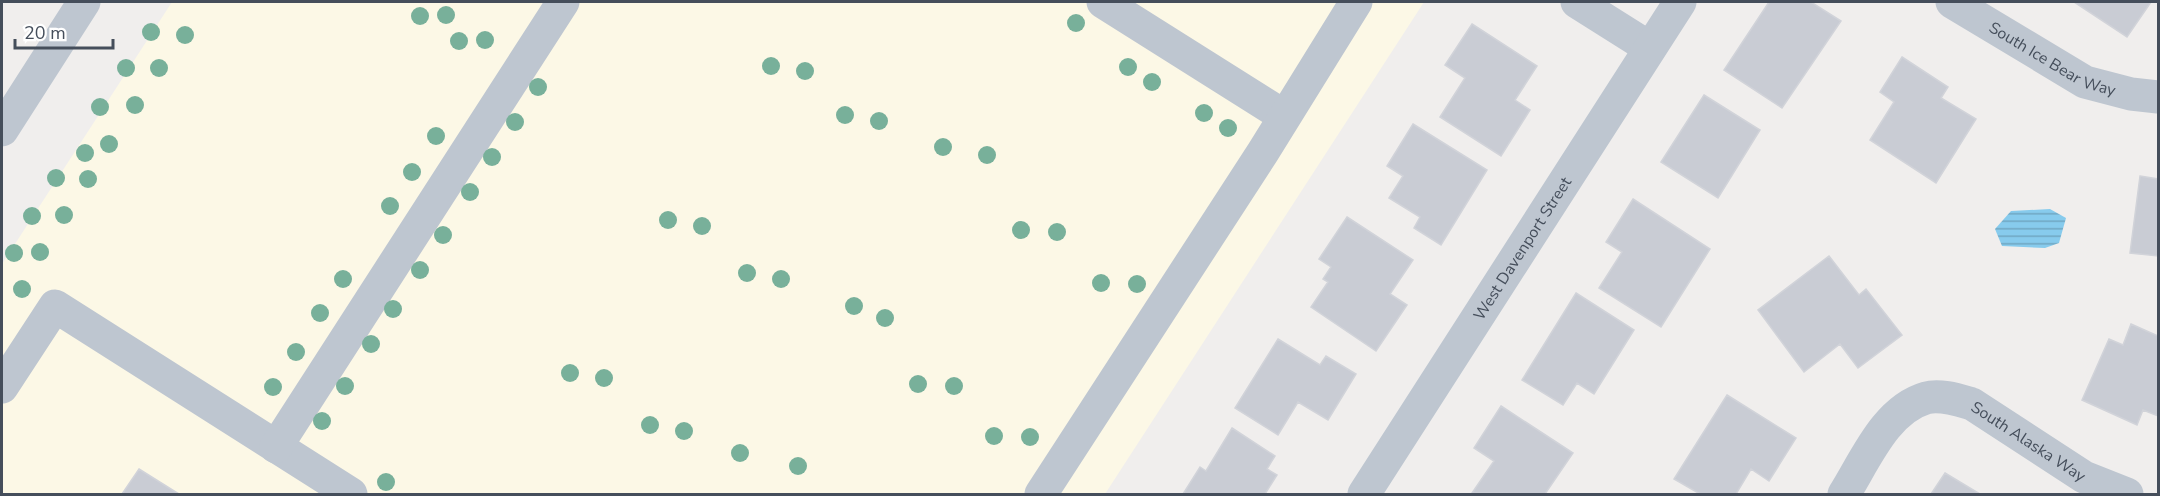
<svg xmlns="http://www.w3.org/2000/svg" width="2160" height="496" font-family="'Nunito Sans',sans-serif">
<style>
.commercial{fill:#fcf8e6}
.water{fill:url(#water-rules)}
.building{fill:#c9ccd4;stroke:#d1d3d9;stroke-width:1.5}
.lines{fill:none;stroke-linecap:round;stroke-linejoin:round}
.minor{stroke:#bec6d0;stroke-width:33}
.tree{fill:#78b09a}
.labels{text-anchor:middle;stroke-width:4.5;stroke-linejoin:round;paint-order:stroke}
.street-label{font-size:16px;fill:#454e5b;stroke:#fff}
</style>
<defs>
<pattern id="water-rules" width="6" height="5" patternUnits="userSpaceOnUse" patternTransform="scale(1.5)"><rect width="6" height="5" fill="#87cbed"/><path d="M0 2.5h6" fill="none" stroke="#70a7c3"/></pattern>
</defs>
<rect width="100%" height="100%" fill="#f0eeed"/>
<path class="commercial" d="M 172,2 L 1424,2 L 1105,494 L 2,494 L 2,264 Z"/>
<path class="water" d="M 2050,209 L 2066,218 L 2059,243 L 2045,248 L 2002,246 L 1995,229 L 2011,211 Z"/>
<path class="building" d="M 1769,2 L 1811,2 L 1841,21 L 1782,108 L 1724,70 Z
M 2074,2 L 2151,2 L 2127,37 Z
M 1472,24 L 1537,66 L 1515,100 L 1530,110 L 1501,156 L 1440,117 L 1465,78 L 1445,65 Z
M 1902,57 L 1948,87 L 1941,98 L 1976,119 L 1936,183 L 1870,140 L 1894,102 L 1880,92 Z
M 1704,95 L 1760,130 L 1718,198 L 1661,162 Z
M 1413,124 L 1487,170 L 1441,245 L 1414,228 L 1420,217 L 1389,198 L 1403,176 L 1387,166 Z
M 2140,176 L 2158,179 L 2158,256 L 2130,253 Z
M 1633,199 L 1710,249 L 1661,327 L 1599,288 L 1622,252 L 1606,242 Z
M 1347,217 L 1413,260 L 1390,294 L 1407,305 L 1376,351 L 1311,307 L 1328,282 L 1323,279 L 1331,267 L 1319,259 Z
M 1829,256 L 1859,295 L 1866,289 L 1902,335 L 1858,368 L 1840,344 L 1804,372 L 1758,310 Z
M 1576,293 L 1634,330 L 1594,394 L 1577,383 L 1563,405 L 1522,380 Z
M 2131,324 L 2158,336 L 2158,416 L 2143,410 L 2137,425 L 2082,400 L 2109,339 L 2123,345 Z
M 1278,339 L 1320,365 L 1326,356 L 1356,374 L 1328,420 L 1298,402 L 1278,435 L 1235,408 Z
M 1727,395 L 1796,438 L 1769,481 L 1751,469 L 1736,494 L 1700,494 L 1674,479 Z
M 1501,406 L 1573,453 L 1545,494 L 1472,493 L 1494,461 L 1474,448 Z
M 1232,428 L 1275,456 L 1267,469 L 1277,475 L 1265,494 L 1183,494 L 1200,467 L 1206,471 Z
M 139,469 L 179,494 L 122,494 Z
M 1945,473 L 1980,494 L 1931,494 Z"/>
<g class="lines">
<g class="minor">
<path d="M 1103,2 L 1284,116"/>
<path d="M 1577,2 L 1650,48"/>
<path id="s1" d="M 1952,2 L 2085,82 L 2131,94 L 2158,97"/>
<path d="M 2,130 L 84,2"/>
<path d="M 2,387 L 55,306 L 351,494"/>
<path d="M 276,447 L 563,2"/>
<path d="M 1041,494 L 1263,152 L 1356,2"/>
<path id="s2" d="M 1364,494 L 1680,2"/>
<path id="s3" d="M 1844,494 C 1865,461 1885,410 1926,398 C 1940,394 1958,400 1972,404 L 2084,477 L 2127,494"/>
</g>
</g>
<g class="tree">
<circle cx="446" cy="15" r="9"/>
<circle cx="420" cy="16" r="9"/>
<circle cx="1076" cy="23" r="9"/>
<circle cx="151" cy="32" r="9"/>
<circle cx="185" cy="35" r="9"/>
<circle cx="485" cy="40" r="9"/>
<circle cx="459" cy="41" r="9"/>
<circle cx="771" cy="66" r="9"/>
<circle cx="1128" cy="67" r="9"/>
<circle cx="126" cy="68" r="9"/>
<circle cx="159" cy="68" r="9"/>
<circle cx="805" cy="71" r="9"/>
<circle cx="1152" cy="82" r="9"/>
<circle cx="538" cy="87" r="9"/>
<circle cx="135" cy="105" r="9"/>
<circle cx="100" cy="107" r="9"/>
<circle cx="1204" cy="113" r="9"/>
<circle cx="845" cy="115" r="9"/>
<circle cx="879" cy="121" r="9"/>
<circle cx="515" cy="122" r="9"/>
<circle cx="1228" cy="128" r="9"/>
<circle cx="436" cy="136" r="9"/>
<circle cx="109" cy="144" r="9"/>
<circle cx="943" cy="147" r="9"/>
<circle cx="85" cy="153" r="9"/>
<circle cx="987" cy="155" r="9"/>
<circle cx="492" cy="157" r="9"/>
<circle cx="412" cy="172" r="9"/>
<circle cx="56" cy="178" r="9"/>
<circle cx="88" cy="179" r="9"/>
<circle cx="470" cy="192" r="9"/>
<circle cx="390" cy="206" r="9"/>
<circle cx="64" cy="215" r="9"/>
<circle cx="32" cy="216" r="9"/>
<circle cx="668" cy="220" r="9"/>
<circle cx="702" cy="226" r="9"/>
<circle cx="1021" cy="230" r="9"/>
<circle cx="1057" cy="232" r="9"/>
<circle cx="443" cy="235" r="9"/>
<circle cx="40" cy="252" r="9"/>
<circle cx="14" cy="253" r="9"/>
<circle cx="420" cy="270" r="9"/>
<circle cx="747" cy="273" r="9"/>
<circle cx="343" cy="279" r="9"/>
<circle cx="781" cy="279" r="9"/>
<circle cx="1101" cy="283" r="9"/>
<circle cx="1137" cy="284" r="9"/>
<circle cx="22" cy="289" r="9"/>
<circle cx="854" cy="306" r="9"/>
<circle cx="393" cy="309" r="9"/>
<circle cx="320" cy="313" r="9"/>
<circle cx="885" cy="318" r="9"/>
<circle cx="371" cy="344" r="9"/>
<circle cx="296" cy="352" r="9"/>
<circle cx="570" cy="373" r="9"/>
<circle cx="604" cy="378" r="9"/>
<circle cx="918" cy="384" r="9"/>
<circle cx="345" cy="386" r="9"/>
<circle cx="954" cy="386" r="9"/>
<circle cx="273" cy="387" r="9"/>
<circle cx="322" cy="421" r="9"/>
<circle cx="650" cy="425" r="9"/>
<circle cx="684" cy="431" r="9"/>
<circle cx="994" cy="436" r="9"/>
<circle cx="1030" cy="437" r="9"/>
<circle cx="740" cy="453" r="9"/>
<circle cx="798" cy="466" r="9"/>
<circle cx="386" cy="482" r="9"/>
</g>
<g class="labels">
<g class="street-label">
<text dy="6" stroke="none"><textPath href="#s1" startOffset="116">South Ice Bear Way</textPath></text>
<text dy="6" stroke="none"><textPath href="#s2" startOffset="292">West Davenport Street</textPath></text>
<text dy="6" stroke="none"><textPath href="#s3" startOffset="244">South Alaska Way</textPath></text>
</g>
</g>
<rect width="2160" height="496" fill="none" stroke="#454e5b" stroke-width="6"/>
<path d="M15 39v9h98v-9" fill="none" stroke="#454e5b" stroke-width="3"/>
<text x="24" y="39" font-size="18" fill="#454e5b" stroke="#ffffff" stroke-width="4.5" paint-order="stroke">20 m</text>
</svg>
